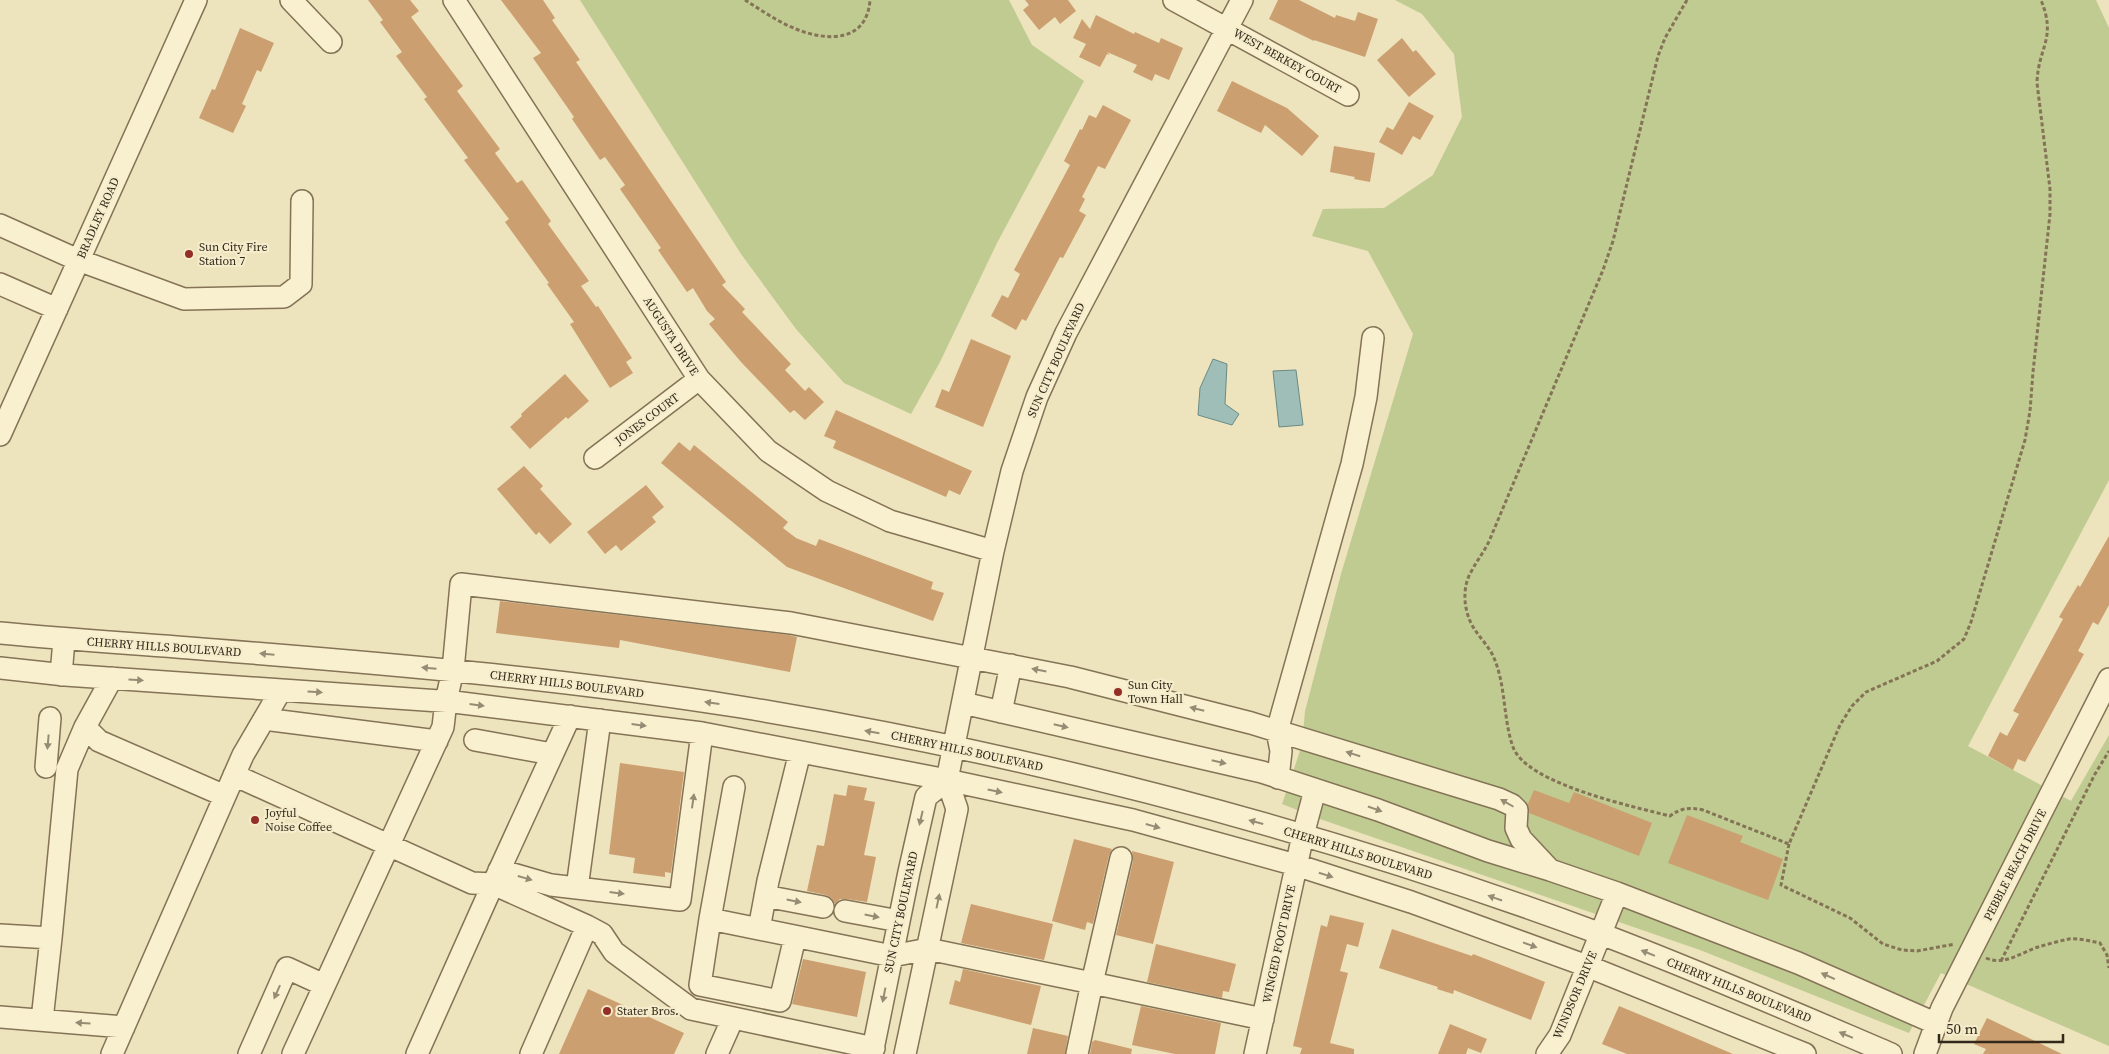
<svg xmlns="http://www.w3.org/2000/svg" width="2109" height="1054" font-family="'Source Serif 4',serif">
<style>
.green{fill:#bfcb91}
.water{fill:#a0beb8;stroke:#688b86}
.building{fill:#cc9f71}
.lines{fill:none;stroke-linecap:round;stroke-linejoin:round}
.minor-casing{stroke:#847356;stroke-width:24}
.path{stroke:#847356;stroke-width:3;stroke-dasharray:4 2.5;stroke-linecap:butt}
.minor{stroke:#f8f0cf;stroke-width:21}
.oneway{fill:#968c75}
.poi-dot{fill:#932f26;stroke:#f5eccb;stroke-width:2}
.labels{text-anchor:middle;stroke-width:4.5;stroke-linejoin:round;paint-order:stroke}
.street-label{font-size:12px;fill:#33291b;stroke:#f5eccb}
.poi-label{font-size:12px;fill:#33291b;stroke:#f5eccb;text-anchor:start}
</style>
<rect width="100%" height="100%" fill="#ede3bc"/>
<path class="green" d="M 580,0 L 1009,0 L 1032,45 L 1084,81 L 997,243 L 940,362 L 911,414 L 844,383 L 796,329 L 741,254 Z
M 1395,0 L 2096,0 L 2109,28 L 2109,480 L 1968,746 L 2071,801 L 2109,735 L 2109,1046 L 1941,973 L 1909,1033 L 1700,950 L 1320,819 L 1282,804 L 1302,745 L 1305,711 L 1341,574 L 1413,334 L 1368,251 L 1312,236 L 1323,209 L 1384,208 L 1433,175 L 1462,117 L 1454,54 L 1422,14 Z"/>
<path class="water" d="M 1213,359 L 1227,364 L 1225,404 L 1239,414 L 1232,425 L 1198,415 L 1200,388 Z
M 1296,370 L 1303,425 L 1279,427 L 1273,371 Z"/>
<path class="building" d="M 368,0 L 410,0 L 419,11 L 411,17 L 463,86 L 457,91 L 500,149 L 495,153 L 517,183 L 522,180 L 551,221 L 548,224 L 589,281 L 581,286 L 596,307 L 598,306 L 632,358 L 626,362 L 633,373 L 610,388 L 570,324 L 574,322 L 547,284 L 549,283 L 505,222 L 509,219 L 464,160 L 468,158 L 424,99 L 427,97 L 396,56 L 402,52 L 380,22 L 383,20 Z
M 501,0 L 543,0 L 555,18 L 552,20 L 580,60 L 576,62 L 726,282 L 722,285 L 745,309 L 742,312 L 791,364 L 785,370 L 805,391 L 809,387 L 824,402 L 805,420 L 794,410 L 790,413 L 741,362 L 709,324 L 715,319 L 707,311 L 693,288 L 687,292 L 658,250 L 661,248 L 620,189 L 625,185 L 605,157 L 600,160 L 572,119 L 574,117 L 533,58 L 541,53 Z
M 1025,0 L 1068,0 L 1076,11 L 1060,24 L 1055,17 L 1039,30 L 1023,10 L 1029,5 Z
M 1278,0 L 1299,0 L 1335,18 L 1336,15 L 1355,21 L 1358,12 L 1378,19 L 1365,57 L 1314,40 L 1314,41 L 1269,19 Z
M 1096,15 L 1134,34 L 1135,32 L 1159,43 L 1161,38 L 1183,48 L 1169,80 L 1155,74 L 1152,81 L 1133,72 L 1137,65 L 1107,52 L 1110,55 L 1107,54 L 1100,67 L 1079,57 L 1086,44 L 1073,38 L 1082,19 L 1090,29 Z
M 240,28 L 274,43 L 261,72 L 257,70 L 242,104 L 246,106 L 233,133 L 199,118 L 212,89 L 215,90 Z
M 1402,38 L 1413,52 L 1416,50 L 1436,74 L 1409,97 L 1377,60 Z
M 1232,81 L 1287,108 L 1319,136 L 1302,156 L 1265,125 L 1261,133 L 1217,111 Z
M 1409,102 L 1434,116 L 1420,140 L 1413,136 L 1402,155 L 1379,142 L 1387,127 L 1393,130 Z
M 1103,105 L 1131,120 L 1105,169 L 1098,166 L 1082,197 L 1085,199 L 1079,211 L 1086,215 L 1063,258 L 1060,257 L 1026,321 L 1022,319 L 1016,330 L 991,316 L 1002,295 L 1008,298 L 1020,274 L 1014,270 L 1070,165 L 1064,161 L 1080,129 L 1082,130 L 1089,115 L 1096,118 Z
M 1334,146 L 1375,153 L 1370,182 L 1354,179 L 1355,177 L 1330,172 Z
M 971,339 L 1011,356 L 983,427 L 935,407 L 942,389 L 949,392 Z
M 565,374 L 589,401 L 568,419 L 566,417 L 530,449 L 510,427 L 522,416 L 521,414 Z
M 836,410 L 972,471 L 960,495 L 949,490 L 946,497 L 833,448 L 836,441 L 824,436 Z
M 679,442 L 690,451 L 694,445 L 788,522 L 783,528 L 796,538 L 816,546 L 819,539 L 933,582 L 931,589 L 944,593 L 933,621 L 787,567 L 661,463 Z
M 524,466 L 543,486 L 540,489 L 572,524 L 550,544 L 539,532 L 536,535 L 497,489 Z
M 646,485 L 664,507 L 652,517 L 656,522 L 621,551 L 616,545 L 605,554 L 587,532 Z
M 2109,536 L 2109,605 L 2098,625 L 2093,622 L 2078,651 L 2084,654 L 2025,762 L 2018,759 L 2013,770 L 1988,756 L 2000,732 L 2007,736 L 2019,714 L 2013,711 L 2063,619 L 2059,617 L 2078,585 L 2080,587 Z
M 500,601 L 789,635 L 797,637 L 790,672 L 620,640 L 619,648 L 496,633 Z
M 620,763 L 684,772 L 671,873 L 665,872 L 665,877 L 633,873 L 635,858 L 609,854 Z
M 848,785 L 867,788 L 864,800 L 875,802 L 864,855 L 876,857 L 867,902 L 847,899 L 840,899 L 835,904 L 831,898 L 826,895 L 807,891 L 817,845 L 824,846 L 834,794 L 846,796 Z
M 1534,790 L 1569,803 L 1574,792 L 1652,823 L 1639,856 L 1529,813 L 1528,804 Z
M 1687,815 L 1743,836 L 1740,842 L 1783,859 L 1768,900 L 1668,863 Z
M 1074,839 L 1112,849 L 1109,855 L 1093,924 L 1087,922 L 1085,930 L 1052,921 Z
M 1132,851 L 1174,862 L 1153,944 L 1116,935 L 1133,861 Z
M 971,904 L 1053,924 L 1044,960 L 961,943 Z
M 1330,915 L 1364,923 L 1358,947 L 1347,944 L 1340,971 L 1348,973 L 1330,1043 L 1354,1049 L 1354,1054 L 1300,1054 L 1302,1048 L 1293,1046 L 1321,925 L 1327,927 Z
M 1392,929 L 1472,956 L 1473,954 L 1545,982 L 1531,1020 L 1454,990 L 1453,994 L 1437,989 L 1438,987 L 1379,968 Z
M 1156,944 L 1236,964 L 1229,992 L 1223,991 L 1222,998 L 1147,982 Z
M 803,959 L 866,972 L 857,1017 L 792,1004 Z
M 963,969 L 1041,986 L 1031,1025 L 949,1004 L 955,980 L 960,982 Z
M 588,989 L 684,1033 L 674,1054 L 559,1054 Z
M 1141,1006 L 1221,1023 L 1215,1054 L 1175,1054 L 1132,1045 Z
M 1619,1006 L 1660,1023 L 1733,1054 L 1627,1054 L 1602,1044 Z
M 1987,1018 L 2062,1054 L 1983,1054 L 1986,1049 L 1974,1044 Z
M 1450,1024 L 1487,1039 L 1481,1053 L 1468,1048 L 1466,1054 L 1438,1054 Z
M 1033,1028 L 1068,1036 L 1065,1054 L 1027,1054 Z
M 1095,1040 L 1132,1049 L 1131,1054 L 1090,1054 L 1092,1042 Z"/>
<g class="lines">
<defs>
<path id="minor" d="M 291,0 L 331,42
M 454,0 L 699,379 L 768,451 L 827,491 L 890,521 L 993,551
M 1174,0 L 1348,95
M 0,225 L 78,260 L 184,299 L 284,297 L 301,284 L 302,201
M 0,284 L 57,309
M 0,435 L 196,0
M 595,458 L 699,379
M 0,633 C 72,640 143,644 215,650 C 391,664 566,679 741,707 C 1034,755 1323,831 1601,934 C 1699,971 1795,1013 1891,1054
M 0,668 L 65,675 L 454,702 L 702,733 L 947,780 L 1133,820 L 1296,865 L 1411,902 L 1587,966 L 1805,1054
M 61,675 L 64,640
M 963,703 L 1262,772 L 1378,810 L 1488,851 L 1550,870 L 1617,893 L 1798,963 L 1937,1024
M 1001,712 L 1011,665
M 570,716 L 493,884 L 587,926 L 602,934 L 614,952 L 691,1009 L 874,1048
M 264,719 L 437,741
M 85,727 L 99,741 L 225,796
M 475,740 L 552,754
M 46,767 L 50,718
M 234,775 L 472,883 L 493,884 L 417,1054
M 1278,778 L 1281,751 L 1277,731 L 1352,464 L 1366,397 L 1373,338
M 734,787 L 710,919 L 892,956 L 928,949 L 1092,983 L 1121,858
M 499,870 L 551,885 L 680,900 L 702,733
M 577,888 L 600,720
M 765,896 L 823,907
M 845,911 L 899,921
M 710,919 L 700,985 L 780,1001 L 795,937
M 759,929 L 768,881 L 800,752
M 0,935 L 51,938 L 67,769 L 85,727 L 112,678
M 0,1017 L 124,1027
M 42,1020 L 51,938
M 112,1054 L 243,755 L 281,690
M 249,1054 L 287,968 L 324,985
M 293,1054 L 443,727 L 446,701 L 453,670 L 461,584 L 791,623 L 1070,677 L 1251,723 L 1499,799 L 1512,805 L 1517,810 L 1516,828 L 1521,839 L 1550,870
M 531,1054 L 587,926
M 717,1054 L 733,1018
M 872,1054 L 909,872 L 926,797 L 947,780
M 905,1054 L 957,809 L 947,780 L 993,551 L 1012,471 L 1037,397 L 1066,333 L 1242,0
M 1077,1054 L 1092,983 L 1263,1019
M 1255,1054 L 1303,835 L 1315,790
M 1547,1054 L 1560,1035 L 1617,893
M 1925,1054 L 1942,1008 L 2109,679"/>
</defs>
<use href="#minor" class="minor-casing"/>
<path class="path" d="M 745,0 C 761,10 778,22 796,29 C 828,42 867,42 870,0
M 1687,0 L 1665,38 L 1658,56 L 1613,241 L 1603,270 L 1490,539 C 1485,551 1477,560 1471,572 C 1461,589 1464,614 1475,630 C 1481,639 1490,648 1494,658 C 1506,686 1503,719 1513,747 C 1526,784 1635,807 1670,816 C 1681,808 1689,807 1703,810 L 1789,844 L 1840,725 L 1852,706 L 1866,692 L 1937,661 L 1964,639 L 1971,622 L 2025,440 L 2030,411 L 2033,372 L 2050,214 L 2050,189 L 2037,83 C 2038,47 2057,39 2041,0
M 1789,844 L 1781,885 L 1850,918 L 1883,944 L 1902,950 L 1917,951 L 1955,944
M 1986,958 C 2004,966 2020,953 2038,947 C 2048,944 2059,941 2069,939 C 2079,938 2090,941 2100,943 L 2107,955 L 2109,968
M 2001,961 L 2095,774 L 2109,751"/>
<use href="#minor" class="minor"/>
</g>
<defs><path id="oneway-solid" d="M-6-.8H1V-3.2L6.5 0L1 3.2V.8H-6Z" transform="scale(1.25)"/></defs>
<g class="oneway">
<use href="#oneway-solid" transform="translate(267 654) rotate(-175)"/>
<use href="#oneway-solid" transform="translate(429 668) rotate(-175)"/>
<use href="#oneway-solid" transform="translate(1039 670) rotate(-169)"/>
<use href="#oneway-solid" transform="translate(136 680) rotate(4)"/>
<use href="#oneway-solid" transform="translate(315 692) rotate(4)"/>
<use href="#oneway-solid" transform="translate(712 703) rotate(-172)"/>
<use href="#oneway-solid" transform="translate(477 705) rotate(7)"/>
<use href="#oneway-solid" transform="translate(1197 709) rotate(-166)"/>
<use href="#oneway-solid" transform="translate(639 725) rotate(7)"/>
<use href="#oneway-solid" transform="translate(1061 726) rotate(13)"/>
<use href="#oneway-solid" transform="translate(872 732) rotate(-170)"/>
<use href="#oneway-solid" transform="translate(48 742) rotate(95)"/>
<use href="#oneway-solid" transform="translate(1353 754) rotate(-163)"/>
<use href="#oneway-solid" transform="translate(1219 762) rotate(13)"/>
<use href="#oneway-solid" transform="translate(995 791) rotate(12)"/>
<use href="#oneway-solid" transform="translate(693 801) rotate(-82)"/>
<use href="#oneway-solid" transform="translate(1507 803) rotate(-150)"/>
<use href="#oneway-solid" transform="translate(1375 809) rotate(19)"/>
<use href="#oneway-solid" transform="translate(921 818) rotate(103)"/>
<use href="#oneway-solid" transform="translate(1256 822) rotate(-165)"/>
<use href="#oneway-solid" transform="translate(1153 826) rotate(16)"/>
<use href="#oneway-solid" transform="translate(1326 875) rotate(18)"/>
<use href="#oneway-solid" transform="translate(525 878) rotate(16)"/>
<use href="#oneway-solid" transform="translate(617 893) rotate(7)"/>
<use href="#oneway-solid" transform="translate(1495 898) rotate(-161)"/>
<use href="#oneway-solid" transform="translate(794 901) rotate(11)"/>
<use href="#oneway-solid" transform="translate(938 901) rotate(-78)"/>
<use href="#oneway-solid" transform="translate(872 916) rotate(11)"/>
<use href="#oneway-solid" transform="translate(1530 945) rotate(20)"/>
<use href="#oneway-solid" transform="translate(1648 953) rotate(-158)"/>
<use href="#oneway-solid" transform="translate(1828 976) rotate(-156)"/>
<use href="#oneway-solid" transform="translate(277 992) rotate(114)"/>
<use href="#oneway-solid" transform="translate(884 995) rotate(101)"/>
<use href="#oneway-solid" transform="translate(83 1023) rotate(-176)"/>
<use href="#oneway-solid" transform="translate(1846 1035) rotate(-157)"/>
</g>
<g class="poi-dot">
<circle cx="189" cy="254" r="5"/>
<circle cx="1118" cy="692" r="5"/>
<circle cx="255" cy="820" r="5"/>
<circle cx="607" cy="1011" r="5"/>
</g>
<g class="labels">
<g class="street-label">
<text transform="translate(1287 61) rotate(29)" y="4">WEST BERKEY COURT</text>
<text transform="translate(98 218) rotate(-66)" y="4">BRADLEY ROAD</text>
<text transform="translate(671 336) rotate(57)" y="4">AUGUSTA DRIVE</text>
<text transform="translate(1056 360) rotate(-66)" y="4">SUN CITY BOULEVARD</text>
<text transform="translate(647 419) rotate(-37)" y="4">JONES COURT</text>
<text transform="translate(164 647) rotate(4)" y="4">CHERRY HILLS BOULEVARD</text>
<text transform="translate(567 684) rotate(7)" y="4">CHERRY HILLS BOULEVARD</text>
<text transform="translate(967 751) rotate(12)" y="4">CHERRY HILLS BOULEVARD</text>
<text transform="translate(1358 853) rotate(17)" y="4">CHERRY HILLS BOULEVARD</text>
<text transform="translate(2015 865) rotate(-63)" y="4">PEBBLE BEACH DRIVE</text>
<text transform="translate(901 912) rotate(-78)" y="4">SUN CITY BOULEVARD</text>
<text transform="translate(1279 944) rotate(-78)" y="4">WINGED FOOT DRIVE</text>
<text transform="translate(1739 990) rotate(22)" y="4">CHERRY HILLS BOULEVARD</text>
<text transform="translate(1575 995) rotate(-67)" y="4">WINDSOR DRIVE</text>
</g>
<g class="poi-label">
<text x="199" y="251">Sun City Fire<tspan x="199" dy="14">Station 7</tspan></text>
<text x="1128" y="689">Sun City<tspan x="1128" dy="14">Town Hall</tspan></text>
<text x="265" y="817">Joyful<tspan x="265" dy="14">Noise Coffee</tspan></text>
<text x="617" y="1015">Stater Bros.</text>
</g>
</g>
<path d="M1939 1034v8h124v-8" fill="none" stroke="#33291b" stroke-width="2.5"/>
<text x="1946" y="1034" font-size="15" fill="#33291b" stroke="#f5eccb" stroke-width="4" paint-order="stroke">50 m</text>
</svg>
